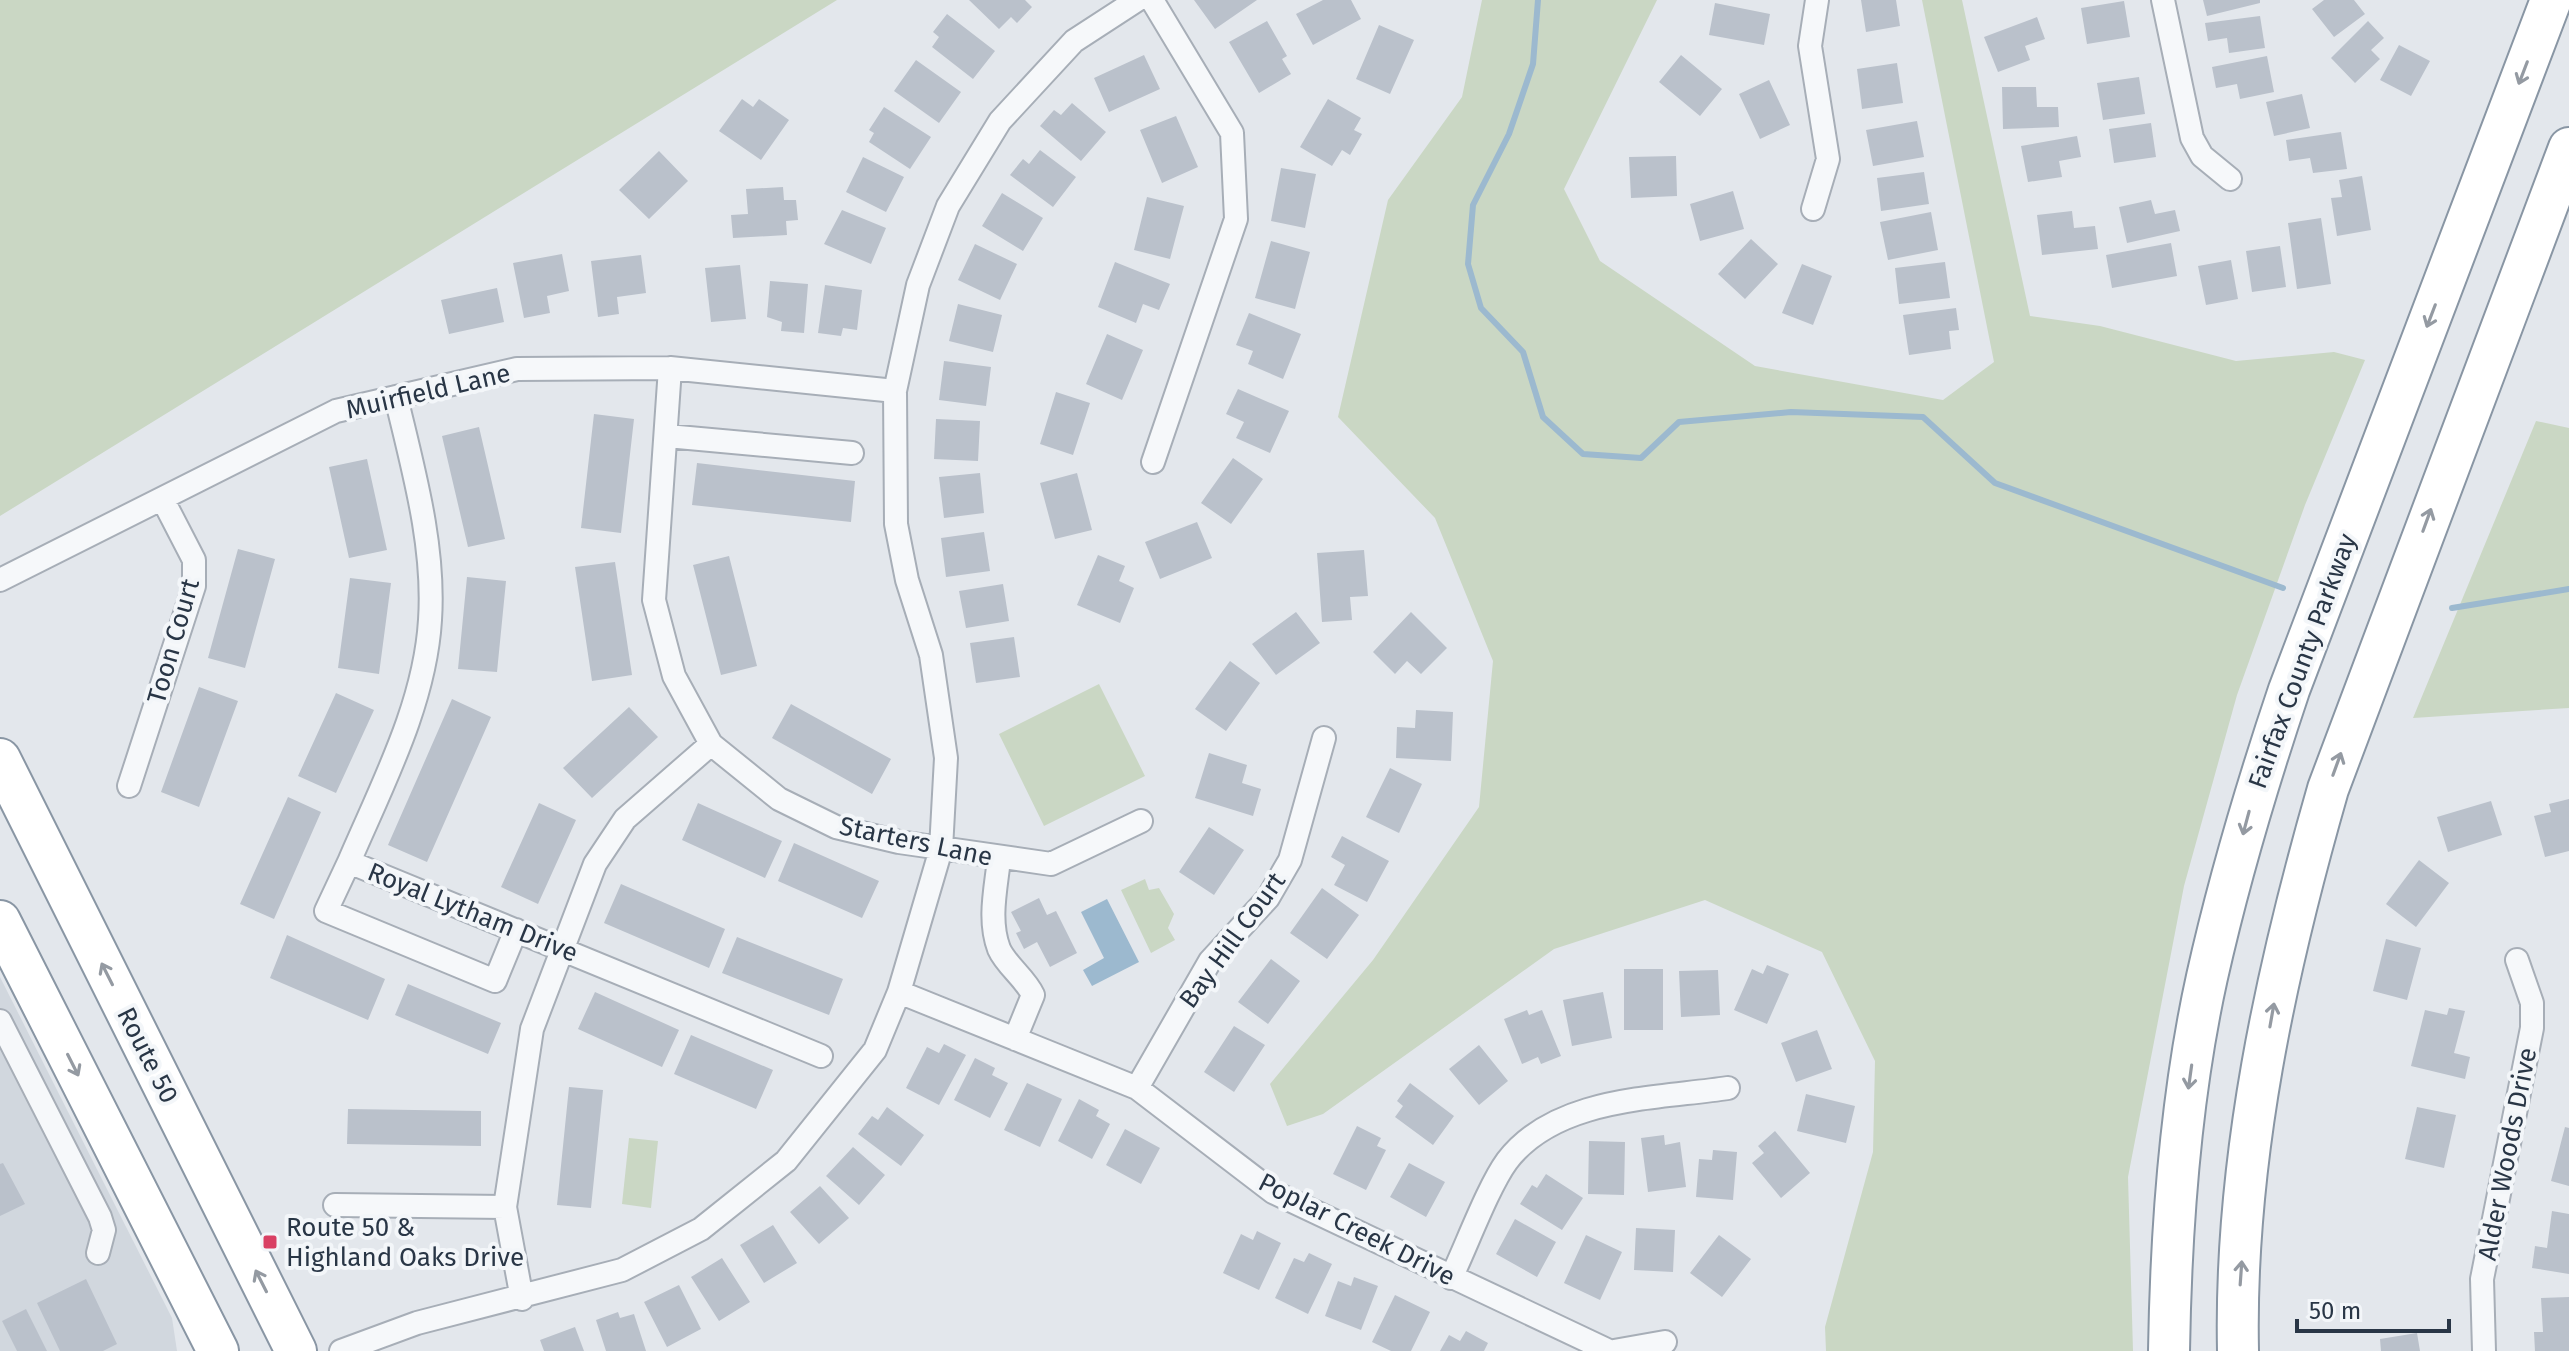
<svg xmlns="http://www.w3.org/2000/svg" width="2569" height="1351" font-family="'Fira Sans',sans-serif">
<style>
.built{fill:#d1d7de}
.green{fill:#cad7c4}
.water{fill:#9cb9cf}
.lines{fill:none;stroke-linecap:round;stroke-linejoin:round}
.stream{stroke:#9cb9cf;stroke-width:6}
.building{fill:#bac1cb}
.street-casing{stroke:#a7aeb7;stroke-width:26}
.highway-casing{stroke:#8996a4;stroke-width:44}
.street{stroke:#f6f8fa;stroke-width:22}
.highway{stroke:#fff;stroke-width:40}
.oneway{stroke:#949aa2}
.poi-dot{fill:#d94064;stroke:#f3f6f9;stroke-width:3}
.labels{text-anchor:middle;stroke-width:8;stroke-linejoin:round;paint-order:stroke}
.street-label{font-size:26px;fill:#293646;stroke:#f3f6f9}
.poi-label{font-size:26px;fill:#293646;stroke:#f3f6f9;text-anchor:start}
</style>
<rect width="100%" height="100%" fill="#e3e7ec"/>
<path class="built" d="M 0,977 L 172,1318 L 177,1351 L 0,1351 Z"/>
<path class="green" d="M 0,0 L 837,0 L 0,516 Z
M 1482,0 L 1657,0 L 1564,189 L 1600,261 L 1755,366 L 1943,400 L 1994,362 L 1922,0 L 1962,0 L 2030,316 L 2100,326 L 2236,361 L 2334,352 L 2365,360 L 2305,505 L 2237,695 L 2184,886 L 2128,1177 L 2133,1351 L 1826,1351 L 1825,1327 L 1873,1152 L 1875,1061 L 1822,952 L 1705,900 L 1554,949 L 1323,1114 L 1287,1126 L 1270,1084 L 1373,960 L 1479,807 L 1493,661 L 1435,518 L 1338,417 L 1388,200 L 1462,97 Z
M 2536,421 L 2569,428 L 2569,708 L 2413,718 Z
M 1099,684 L 1145,776 L 1044,826 L 999,734 Z
M 1145,879 L 1149,890 L 1159,888 L 1174,914 L 1168,928 L 1175,940 L 1151,953 L 1121,890 Z
M 629,1138 L 658,1141 L 651,1208 L 622,1204 Z"/>
<path class="water" d="M 1107,899 L 1139,962 L 1092,986 L 1083,970 L 1104,958 L 1081,912 Z"/>
<g class="lines">
<path class="stream" d="M 1538,0 L 1533,64 L 1509,134 L 1473,205 L 1468,264 L 1481,308 L 1523,352 L 1543,417 L 1583,454 L 1641,458 L 1679,422 L 1791,412 L 1923,417 L 1995,483 L 2283,588
M 2452,608 L 2569,589"/>
</g>
<path class="building" d="M 969,0 L 1025,0 L 1032,7 L 1017,23 L 1011,17 L 999,29 Z
M 1194,0 L 1257,0 L 1215,29 Z
M 1323,0 L 1351,0 L 1361,19 L 1313,45 L 1296,14 Z
M 1861,0 L 1896,0 L 1900,26 L 1866,32 Z
M 2203,0 L 2260,0 L 2260,3 L 2207,16 Z
M 2324,0 L 2354,0 L 2365,14 L 2334,37 L 2312,9 Z
M 2124,1 L 2130,37 L 2087,44 L 2081,8 Z
M 1715,3 L 1770,14 L 1764,45 L 1709,35 Z
M 947,14 L 995,51 L 973,79 L 932,47 L 939,37 L 933,32 Z
M 2260,16 L 2265,48 L 2229,53 L 2227,38 L 2208,41 L 2205,23 Z
M 2037,17 L 2045,39 L 2025,46 L 2030,60 L 1998,72 L 1984,37 Z
M 1267,21 L 1287,56 L 1282,59 L 1291,74 L 1259,93 L 1229,42 Z
M 2368,21 L 2384,38 L 2371,50 L 2380,59 L 2355,83 L 2331,58 Z
M 1379,25 L 1414,40 L 1390,94 L 1356,79 Z
M 2399,45 L 2430,61 L 2411,96 L 2380,80 Z
M 1144,55 L 1160,89 L 1109,112 L 1094,78 Z
M 1681,55 L 1722,89 L 1700,116 L 1659,82 Z
M 2267,56 L 2274,92 L 2240,99 L 2237,84 L 2216,88 L 2212,67 Z
M 916,60 L 961,92 L 939,123 L 894,91 Z
M 1897,63 L 1903,103 L 1862,109 L 1857,69 Z
M 2139,77 L 2145,114 L 2103,120 L 2097,83 Z
M 1769,80 L 1790,125 L 1760,139 L 1739,94 Z
M 2002,87 L 2036,87 L 2037,107 L 2058,107 L 2059,127 L 2003,129 Z
M 2302,94 L 2310,128 L 2274,136 L 2266,102 Z
M 742,99 L 753,107 L 759,99 L 789,120 L 761,160 L 719,131 Z
M 1328,99 L 1361,118 L 1354,130 L 1362,134 L 1350,155 L 1342,150 L 1332,166 L 1300,147 Z
M 1072,103 L 1106,132 L 1081,161 L 1040,126 L 1054,110 L 1061,115 Z
M 884,107 L 931,137 L 910,169 L 869,142 L 874,133 L 869,130 Z
M 1176,116 L 1198,167 L 1162,183 L 1140,130 Z
M 1917,121 L 1924,157 L 1873,166 L 1866,130 Z
M 2151,123 L 2156,157 L 2114,163 L 2109,129 Z
M 2341,132 L 2347,169 L 2313,173 L 2310,158 L 2289,161 L 2286,140 Z
M 2077,136 L 2081,157 L 2059,161 L 2062,177 L 2028,182 L 2021,146 Z
M 1040,150 L 1076,177 L 1053,207 L 1010,175 L 1023,159 L 1029,164 Z
M 659,151 L 688,181 L 649,219 L 619,190 Z
M 1676,156 L 1677,196 L 1631,198 L 1629,157 Z
M 863,157 L 904,177 L 886,212 L 846,192 Z
M 1281,168 L 1316,174 L 1305,228 L 1271,221 Z
M 1924,172 L 1929,204 L 1881,211 L 1877,178 Z
M 2362,176 L 2371,230 L 2337,236 L 2331,198 L 2342,197 L 2339,180 Z
M 783,187 L 784,200 L 796,200 L 798,220 L 786,221 L 787,235 L 733,238 L 731,215 L 748,214 L 746,189 Z
M 1733,191 L 1744,229 L 1700,241 L 1690,204 Z
M 1002,193 L 1043,218 L 1023,251 L 982,226 Z
M 1147,197 L 1184,206 L 1170,259 L 1134,250 Z
M 2151,200 L 2155,214 L 2175,210 L 2180,231 L 2127,243 L 2119,207 Z
M 842,210 L 886,228 L 871,264 L 824,244 Z
M 2072,211 L 2074,228 L 2095,226 L 2098,249 L 2042,255 L 2037,215 Z
M 1931,212 L 1938,250 L 1888,260 L 1880,222 Z
M 2321,218 L 2331,284 L 2297,289 L 2288,223 Z
M 1751,239 L 1778,264 L 1745,299 L 1718,274 Z
M 1271,241 L 1310,252 L 1295,309 L 1255,298 Z
M 2171,243 L 2177,276 L 2112,288 L 2106,255 Z
M 975,244 L 1017,264 L 1000,300 L 958,280 Z
M 2280,246 L 2286,287 L 2252,292 L 2246,251 Z
M 562,254 L 569,291 L 547,296 L 550,313 L 524,318 L 513,263 Z
M 641,255 L 646,293 L 617,297 L 619,314 L 598,317 L 591,261 Z
M 2231,260 L 2238,299 L 2206,305 L 2198,266 Z
M 1115,262 L 1170,284 L 1159,310 L 1143,304 L 1136,323 L 1098,307 Z
M 1945,262 L 1950,298 L 1899,304 L 1895,268 Z
M 1802,264 L 1832,276 L 1813,325 L 1782,313 Z
M 740,265 L 746,319 L 711,322 L 705,268 Z
M 770,281 L 808,284 L 804,333 L 781,331 L 782,322 L 767,317 Z
M 825,285 L 862,290 L 857,330 L 843,328 L 841,336 L 818,333 Z
M 497,288 L 504,322 L 449,334 L 441,300 Z
M 958,304 L 1002,315 L 993,352 L 949,341 Z
M 1956,308 L 1959,330 L 1949,331 L 1951,349 L 1909,355 L 1903,315 Z
M 1249,313 L 1301,334 L 1283,379 L 1248,364 L 1253,351 L 1236,345 Z
M 1107,334 L 1143,350 L 1122,400 L 1086,384 Z
M 944,361 L 991,367 L 986,406 L 939,400 Z
M 1238,389 L 1289,411 L 1270,453 L 1236,438 L 1244,422 L 1226,414 Z
M 1056,392 L 1090,403 L 1073,455 L 1040,444 Z
M 594,414 L 634,419 L 621,533 L 581,528 Z
M 936,419 L 980,421 L 978,461 L 934,459 Z
M 479,427 L 505,539 L 468,547 L 442,436 Z
M 1233,458 L 1263,479 L 1231,524 L 1201,503 Z
M 367,459 L 387,550 L 349,558 L 329,467 Z
M 697,463 L 855,481 L 851,522 L 692,505 Z
M 980,473 L 984,513 L 944,518 L 939,477 Z
M 1077,473 L 1092,530 L 1055,539 L 1040,483 Z
M 1197,522 L 1212,558 L 1160,579 L 1145,542 Z
M 984,532 L 990,571 L 946,577 L 941,538 Z
M 238,549 L 275,559 L 245,668 L 208,658 Z
M 1364,550 L 1368,596 L 1350,597 L 1352,620 L 1322,622 L 1317,553 Z
M 1098,555 L 1125,566 L 1119,581 L 1134,588 L 1120,623 L 1077,605 Z
M 729,556 L 757,666 L 721,675 L 693,565 Z
M 615,562 L 632,675 L 592,681 L 575,567 Z
M 467,577 L 506,581 L 497,672 L 458,669 Z
M 350,578 L 391,583 L 379,674 L 338,668 Z
M 1003,584 L 1009,621 L 966,628 L 959,591 Z
M 1296,612 L 1320,643 L 1276,675 L 1252,644 Z
M 1411,612 L 1447,648 L 1421,674 L 1407,661 L 1395,674 L 1373,652 Z
M 1014,637 L 1020,677 L 976,683 L 970,643 Z
M 1230,661 L 1260,683 L 1226,731 L 1195,709 Z
M 199,687 L 238,701 L 199,807 L 161,792 Z
M 336,693 L 374,710 L 336,793 L 298,776 Z
M 452,699 L 491,717 L 427,862 L 388,845 Z
M 791,704 L 891,759 L 872,794 L 772,738 Z
M 629,707 L 658,737 L 592,798 L 563,768 Z
M 1416,710 L 1453,712 L 1451,761 L 1396,758 L 1397,727 L 1415,728 Z
M 1209,753 L 1247,765 L 1242,783 L 1261,789 L 1253,816 L 1195,798 Z
M 1390,768 L 1422,784 L 1399,833 L 1366,817 Z
M 288,797 L 321,812 L 274,919 L 240,904 Z
M 2569,799 L 2569,851 L 2545,857 L 2534,816 L 2551,812 L 2549,804 Z
M 2491,801 L 2502,835 L 2448,852 L 2437,817 Z
M 539,803 L 576,820 L 538,904 L 501,887 Z
M 698,803 L 782,841 L 765,878 L 682,840 Z
M 1209,827 L 1244,850 L 1214,895 L 1179,872 Z
M 1342,836 L 1389,861 L 1367,902 L 1334,885 L 1345,865 L 1331,857 Z
M 794,843 L 879,881 L 862,918 L 778,881 Z
M 2419,860 L 2449,883 L 2416,927 L 2386,904 Z
M 621,884 L 725,929 L 709,968 L 604,923 Z
M 1322,888 L 1359,915 L 1327,959 L 1290,933 Z
M 1039,898 L 1047,915 L 1056,911 L 1077,953 L 1050,967 L 1037,942 L 1024,949 L 1016,933 L 1021,931 L 1011,912 Z
M 287,935 L 385,979 L 368,1020 L 270,978 Z
M 737,937 L 843,979 L 829,1015 L 722,973 Z
M 2386,939 L 2421,948 L 2407,1000 L 2373,991 Z
M 1271,959 L 1300,981 L 1268,1024 L 1238,1002 Z
M 1767,965 L 1789,974 L 1767,1024 L 1734,1010 L 1752,969 L 1763,974 Z
M 1624,969 L 1663,969 L 1663,1030 L 1624,1030 Z
M 1718,970 L 1720,1015 L 1681,1017 L 1679,971 Z
M 408,984 L 501,1023 L 488,1054 L 395,1015 Z
M 595,992 L 679,1030 L 662,1067 L 578,1029 Z
M 1603,992 L 1612,1038 L 1572,1046 L 1563,1000 Z
M 2449,1008 L 2465,1011 L 2454,1053 L 2470,1057 L 2465,1079 L 2411,1066 L 2425,1010 L 2447,1015 Z
M 1527,1010 L 1529,1015 L 1542,1010 L 1561,1056 L 1541,1064 L 1538,1057 L 1522,1064 L 1504,1019 Z
M 1234,1026 L 1265,1045 L 1234,1092 L 1204,1072 Z
M 1817,1030 L 1832,1069 L 1796,1082 L 1781,1043 Z
M 691,1035 L 773,1070 L 756,1109 L 674,1074 Z
M 944,1044 L 966,1055 L 939,1105 L 906,1088 L 927,1047 L 939,1053 Z
M 1479,1045 L 1508,1081 L 1479,1105 L 1449,1069 Z
M 975,1058 L 995,1068 L 992,1075 L 1008,1083 L 990,1118 L 954,1100 Z
M 1027,1083 L 1062,1099 L 1040,1147 L 1004,1130 Z
M 1410,1083 L 1454,1116 L 1433,1145 L 1395,1117 L 1403,1106 L 1397,1101 Z
M 569,1087 L 603,1090 L 591,1208 L 557,1205 Z
M 1806,1094 L 1855,1106 L 1846,1143 L 1797,1131 Z
M 1079,1099 L 1099,1110 L 1096,1116 L 1110,1124 L 1092,1159 L 1058,1141 Z
M 887,1107 L 924,1135 L 901,1166 L 858,1134 L 872,1116 L 878,1120 Z
M 2417,1107 L 2456,1115 L 2444,1168 L 2405,1159 Z
M 348,1109 L 481,1111 L 481,1146 L 347,1144 Z
M 1357,1126 L 1381,1138 L 1377,1146 L 1386,1150 L 1366,1190 L 1333,1174 Z
M 2565,1127 L 2569,1128 L 2569,1186 L 2551,1181 Z
M 1125,1129 L 1160,1148 L 1141,1184 L 1106,1165 Z
M 1775,1131 L 1810,1173 L 1781,1198 L 1752,1163 L 1764,1153 L 1758,1146 Z
M 1664,1135 L 1665,1145 L 1680,1142 L 1686,1187 L 1648,1192 L 1641,1138 Z
M 1589,1141 L 1625,1142 L 1624,1195 L 1588,1194 Z
M 853,1147 L 885,1175 L 859,1205 L 826,1176 Z
M 1713,1150 L 1737,1152 L 1733,1200 L 1696,1197 L 1699,1159 L 1712,1160 Z
M 3,1163 L 25,1204 L 0,1216 L 0,1164 Z
M 1409,1163 L 1445,1182 L 1426,1217 L 1390,1197 Z
M 1546,1174 L 1583,1198 L 1562,1230 L 1520,1204 L 1532,1185 L 1537,1188 Z
M 820,1186 L 849,1218 L 819,1244 L 790,1212 Z
M 2552,1211 L 2569,1214 L 2569,1274 L 2532,1268 L 2535,1246 L 2547,1248 Z
M 1515,1219 L 1556,1242 L 1537,1277 L 1496,1254 Z
M 773,1225 L 797,1263 L 764,1283 L 740,1245 Z
M 1636,1228 L 1675,1230 L 1673,1272 L 1634,1270 Z
M 1257,1231 L 1281,1243 L 1259,1290 L 1223,1273 L 1241,1234 L 1253,1240 Z
M 1586,1235 L 1622,1252 L 1600,1300 L 1564,1283 Z
M 1719,1235 L 1751,1259 L 1722,1297 L 1690,1273 Z
M 1309,1253 L 1332,1264 L 1308,1314 L 1275,1298 L 1294,1258 L 1304,1262 Z
M 722,1258 L 750,1302 L 719,1321 L 691,1277 Z
M 1354,1277 L 1378,1286 L 1361,1330 L 1325,1316 L 1338,1281 L 1351,1286 Z
M 86,1279 L 117,1344 L 103,1351 L 60,1351 L 37,1303 Z
M 679,1285 L 701,1329 L 667,1347 L 644,1302 Z
M 1395,1295 L 1430,1312 L 1411,1351 L 1391,1351 L 1372,1342 Z
M 2569,1297 L 2569,1351 L 2535,1351 L 2534,1332 L 2543,1332 L 2541,1298 Z
M 26,1309 L 47,1351 L 17,1351 L 2,1321 Z
M 618,1312 L 620,1318 L 634,1314 L 646,1351 L 606,1351 L 596,1320 Z
M 575,1327 L 584,1351 L 544,1351 L 540,1340 Z
M 1466,1331 L 1488,1343 L 1484,1351 L 1440,1351 L 1449,1335 L 1460,1341 Z
M 2417,1333 L 2420,1351 L 2381,1351 L 2380,1339 Z"/>
<g class="lines">
<defs>
<path id="street" d="M 1152,0 L 1232,133 L 1236,219 L 1153,462
M 2163,0 L 2192,138 L 2202,156 L 2230,179
M 1813,209 L 1828,159 L 1810,46 L 1817,0
M 670,368 L 654,600 L 674,676 L 711,744 L 779,799 L 836,827 L 899,842 L 1051,864 L 1141,821
M 396,397 C 413,469 435,545 430,620 C 425,704 382,785 349,862 L 821,1056
M 667,436 L 852,453
M 0,580 L 336,411 L 517,369 L 670,368 L 895,391
M 129,786 L 194,586 L 194,560 L 163,500
M 999,859 C 996,888 988,920 999,949 C 1006,965 1025,978 1033,995 L 1015,1039
M 349,862 L 326,911 L 495,981 L 516,930
M 899,992 L 1137,1088 L 1273,1192 L 1609,1351
M 0,1021 L 100,1217 L 104,1230 L 98,1253
M 1137,1088 L 1210,961 L 1268,898 L 1290,860 L 1324,738
M 335,1205 L 505,1207
M 1451,1278 C 1466,1247 1488,1187 1507,1161 C 1556,1097 1654,1099 1728,1088
M 522,1299 L 505,1207 L 532,1029 L 595,864 L 625,819 L 711,744
M 341,1351 L 417,1323 L 622,1270 L 701,1229 L 786,1161 L 875,1050 L 899,992 L 941,849 L 946,758 L 931,655 L 907,580 L 896,524 L 895,391 L 918,285 L 948,206 L 1000,121 L 1074,41 L 1137,0
M 1614,1351 L 1665,1342
M 2484,1351 L 2482,1279 L 2532,1028 L 2532,1003 L 2517,960"/>
<path id="highway" d="M 0,759 L 296,1351
M 0,921 L 218,1351
M 2169,1351 C 2171,1226 2180,1099 2207,977 C 2229,879 2257,785 2289,690 L 2551,0
M 2238,1351 C 2234,1161 2276,970 2328,789 L 2569,148"/>
</defs>
<use href="#street" class="street-casing"/>
<use href="#highway" class="highway-casing"/>
<use href="#street" class="street"/>
<use href="#highway" class="highway"/>
</g>
<defs><path id="oneway-shaft" d="M-6 0H5M1.5-3L5.5 0L1.5 3" fill="none" stroke-width="1.6" stroke-linecap="round" stroke-linejoin="round" transform="scale(2)"/></defs>
<g class="oneway">
<use href="#oneway-shaft" transform="translate(2523 73) rotate(111)"/>
<use href="#oneway-shaft" transform="translate(2431 316) rotate(111)"/>
<use href="#oneway-shaft" transform="translate(2427 520) rotate(-70)"/>
<use href="#oneway-shaft" transform="translate(2337 764) rotate(-70)"/>
<use href="#oneway-shaft" transform="translate(2246 823) rotate(105)"/>
<use href="#oneway-shaft" transform="translate(107 974) rotate(-117)"/>
<use href="#oneway-shaft" transform="translate(2272 1015) rotate(-80)"/>
<use href="#oneway-shaft" transform="translate(73 1065) rotate(63)"/>
<use href="#oneway-shaft" transform="translate(2190 1077) rotate(98)"/>
<use href="#oneway-shaft" transform="translate(2241 1273) rotate(-86)"/>
<use href="#oneway-shaft" transform="translate(261 1281) rotate(-117)"/>
</g>
<rect class="poi-dot" x="262" y="1234" width="16" height="16" rx="4"/>
<g class="labels">
<g class="street-label">
<text transform="translate(428 391) rotate(-13)" y="9">Muirfield Lane</text>
<text transform="translate(173 641) rotate(-74)" y="9">Toon Court</text>
<text transform="translate(2302 661) rotate(-70)" y="9">Fairfax County Parkway</text>
<text transform="translate(916 841) rotate(12)" y="9">Starters Lane</text>
<text transform="translate(473 912) rotate(22)" y="9">Royal Lytham Drive</text>
<text transform="translate(1232 940) rotate(-54)" y="9">Bay Hill Court</text>
<text transform="translate(148 1055) rotate(63)" y="9">Route 50</text>
<text transform="translate(2507 1154) rotate(-79)" y="9">Alder Woods Drive</text>
<text transform="translate(1357 1229) rotate(27)" y="9">Poplar Creek Drive</text>
</g>
<g class="poi-label">
<text x="286" y="1236">Route 50 &amp;<tspan x="286" dy="30">Highland Oaks Drive</tspan></text>
</g>
</g>
<path d="M2297 1319v12h152v-12" fill="none" stroke="#293646" stroke-width="4"/>
<text x="2309" y="1319" font-size="24" fill="#293646" stroke="#f3f6f9" stroke-width="6" paint-order="stroke">50 m</text>
</svg>
